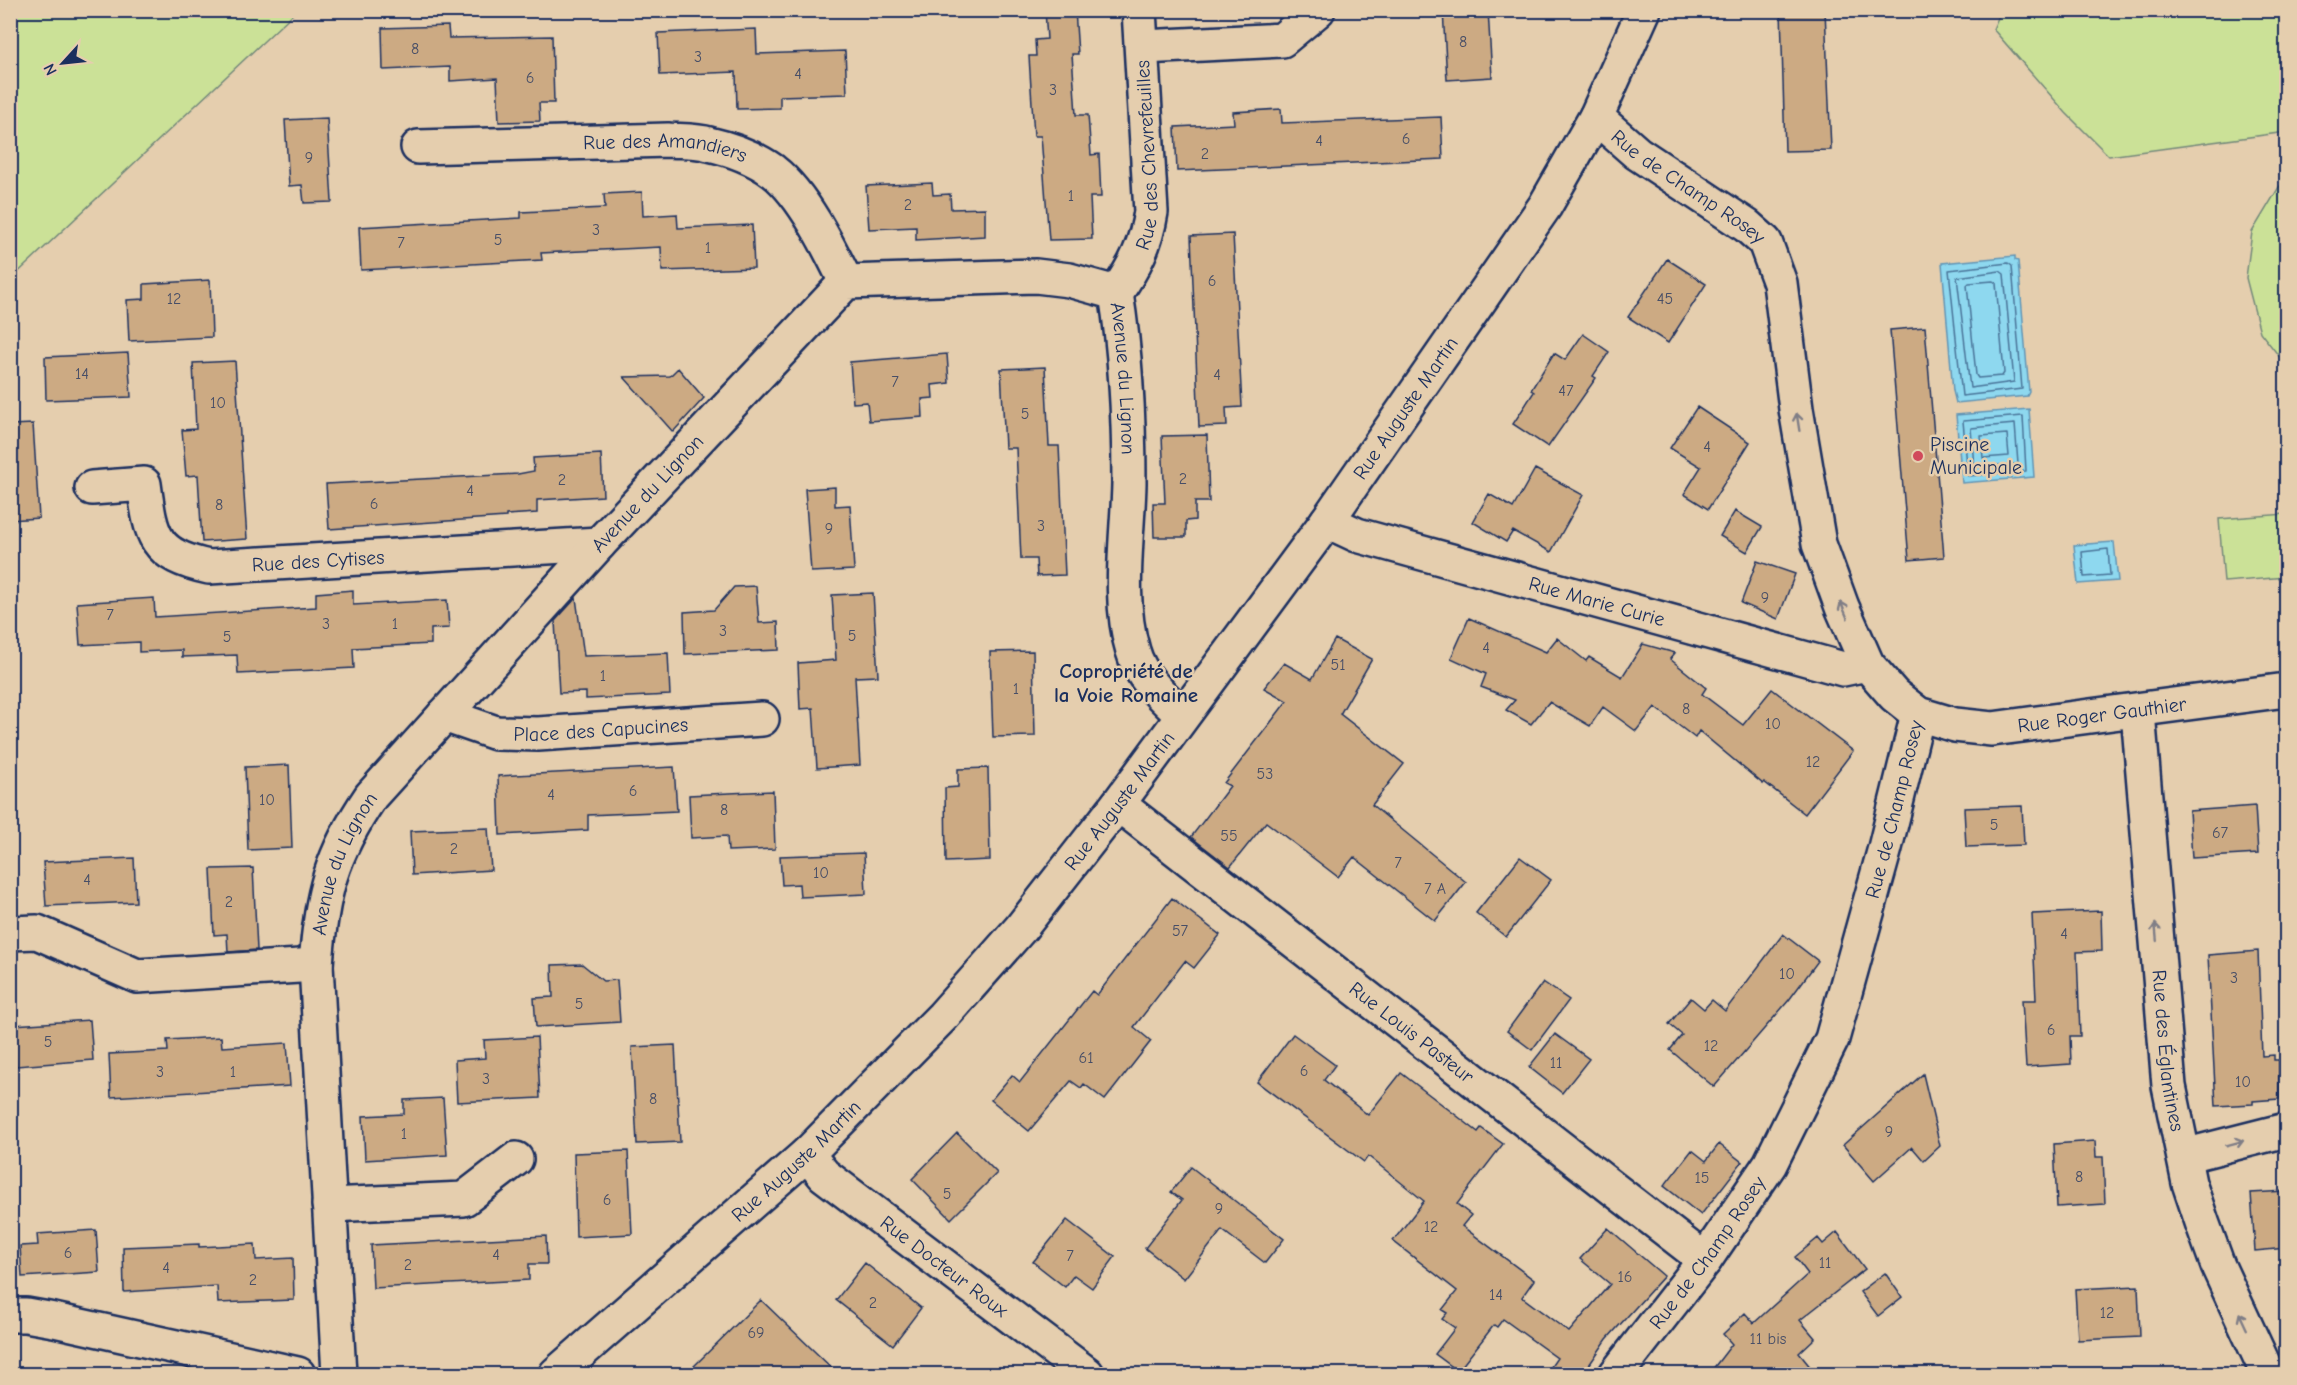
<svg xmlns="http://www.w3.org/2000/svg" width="2297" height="1385" font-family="'Comic Neue',sans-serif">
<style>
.green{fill:#cbe197;stroke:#73887a;stroke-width:1.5}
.water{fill:#8ed8ef;stroke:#6094b5;stroke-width:1.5}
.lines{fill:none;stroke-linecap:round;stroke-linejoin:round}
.shore{stroke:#497398;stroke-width:1.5}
.building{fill:#ccaa83;stroke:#1b2f5e;stroke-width:1.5}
.street-casing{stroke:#1b2f5e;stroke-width:38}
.secondary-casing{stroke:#1b2f5e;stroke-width:38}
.street{stroke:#e5ceae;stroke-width:33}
.secondary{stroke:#e5ceae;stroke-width:33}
.oneway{stroke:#807e86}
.poi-dot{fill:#d1495b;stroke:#e5ceae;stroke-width:2}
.labels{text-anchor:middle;stroke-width:5;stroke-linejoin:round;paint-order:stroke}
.number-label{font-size:16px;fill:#474e67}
.street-label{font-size:20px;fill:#1b2f5e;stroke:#e5ceae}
.poi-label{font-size:20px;fill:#1b2f5e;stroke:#e5ceae;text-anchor:start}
.neighbourhood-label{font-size:21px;font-weight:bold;fill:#1b2f5e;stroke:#e5ceae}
</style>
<rect width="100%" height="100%" fill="#e5ceae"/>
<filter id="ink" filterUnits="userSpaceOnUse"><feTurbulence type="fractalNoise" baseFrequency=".0167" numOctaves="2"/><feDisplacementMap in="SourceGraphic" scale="12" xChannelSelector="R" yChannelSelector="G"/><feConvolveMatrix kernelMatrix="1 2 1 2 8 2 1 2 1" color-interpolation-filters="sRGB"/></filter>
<g filter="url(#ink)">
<path class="green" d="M 11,10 L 296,10 L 296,11 L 11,279 Z
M 2001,11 L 2286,11 L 2286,132 L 2109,156 L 2066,113 L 1993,29 Z
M 2286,181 L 2286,365 L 2260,332 L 2246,278 L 2252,232 L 2279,187 Z
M 2286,514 L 2286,577 L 2224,582 L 2219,519 Z"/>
<path class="water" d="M 2015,256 L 2015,260 L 2018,261 L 2029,392 L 2027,396 L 1956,403 L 1953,391 L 1942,263 Z
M 2029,409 L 2034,477 L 1962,483 L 1956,415 Z
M 2114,542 L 2118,581 L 2078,584 L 2074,545 Z"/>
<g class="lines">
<path class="shore" d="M 2008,263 L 2012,266 L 2022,389 L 1962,396 L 1949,270 Z
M 2000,271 L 2004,274 L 2014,382 L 1970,388 L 1957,277 Z
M 1993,281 L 1996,283 L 2004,373 L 2002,376 L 1978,378 L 1976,375 L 1967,285 L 1969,283 Z
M 2023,416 L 2026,471 L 1968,476 L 1963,421 Z
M 2015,424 L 2018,464 L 1974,467 L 1971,428 Z
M 2007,434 L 2009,456 L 1983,458 L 1981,436 Z
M 2108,549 L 2110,575 L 2084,577 L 2082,552 Z"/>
</g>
<path class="building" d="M 1045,10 L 1075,10 L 1078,54 L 1072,54 L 1076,115 L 1088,115 L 1091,155 L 1099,154 L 1101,197 L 1090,197 L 1092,239 L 1049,240 L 1041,136 L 1034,136 L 1029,56 L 1036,56 L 1035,40 L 1047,39 Z
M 1443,10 L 1488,10 L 1492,77 L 1447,80 Z
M 1781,10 L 1825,10 L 1831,150 L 1785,151 Z
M 448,26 L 449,38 L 552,36 L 554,103 L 539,103 L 540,121 L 499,122 L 497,78 L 450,81 L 450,67 L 383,70 L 382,28 Z
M 756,29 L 757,54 L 845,51 L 847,94 L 780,96 L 780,108 L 737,109 L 736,72 L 660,75 L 658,33 Z
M 1281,109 L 1282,123 L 1441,117 L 1443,159 L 1177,171 L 1175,127 L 1234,124 L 1233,112 Z
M 327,118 L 332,202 L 304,203 L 302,185 L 289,186 L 285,120 Z
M 932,183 L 933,195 L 950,194 L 951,209 L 985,208 L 985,236 L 916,240 L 916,227 L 869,229 L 866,186 Z
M 642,192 L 643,216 L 677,214 L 678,228 L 752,225 L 754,268 L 662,271 L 661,247 L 541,253 L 542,260 L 361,270 L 359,227 L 521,218 L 521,212 L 605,208 L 604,194 Z
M 1233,234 L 1242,407 L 1226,408 L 1227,426 L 1199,427 L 1191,236 Z
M 1667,259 L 1706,284 L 1668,343 L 1628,317 Z
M 210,280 L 212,337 L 129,341 L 127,300 L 144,299 L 144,284 Z
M 1925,327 L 1944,557 L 1909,560 L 1890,330 Z
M 1583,334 L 1609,352 L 1593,376 L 1596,378 L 1548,447 L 1513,424 L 1534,392 L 1531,390 L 1554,353 L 1565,360 Z
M 128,353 L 131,397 L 46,400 L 45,357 Z
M 947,354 L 949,383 L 932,385 L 933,398 L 922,399 L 923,417 L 869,421 L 867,402 L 853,403 L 850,362 Z
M 235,361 L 247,539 L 202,542 L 198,475 L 186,476 L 182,430 L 196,429 L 193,363 Z
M 1045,367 L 1049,446 L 1059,446 L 1065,575 L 1037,576 L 1036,559 L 1021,559 L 1016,448 L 1005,448 L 1001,369 Z
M 678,368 L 704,398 L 673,432 L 624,377 L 670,376 Z
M 1697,407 L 1750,442 L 1708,509 L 1684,494 L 1701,467 L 1670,448 Z
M 33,424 L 39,518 L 10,520 L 10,425 Z
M 1207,435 L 1209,502 L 1195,502 L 1195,520 L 1186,521 L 1186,537 L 1154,537 L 1153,503 L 1165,503 L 1162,436 Z
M 601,454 L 603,496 L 537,500 L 537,513 L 506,515 L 506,517 L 329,529 L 326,484 L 518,474 L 534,471 L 533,458 Z
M 1535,469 L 1583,495 L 1551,552 L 1513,531 L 1506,542 L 1473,522 L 1489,494 L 1513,508 Z
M 835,487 L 835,506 L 850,505 L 854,570 L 811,572 L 805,489 Z
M 1735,511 L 1762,527 L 1747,552 L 1720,536 Z
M 1757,561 L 1795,574 L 1778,619 L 1741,603 Z
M 756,586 L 759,623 L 778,622 L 779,650 L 685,654 L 684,612 L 714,610 L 734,587 Z
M 353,590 L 353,605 L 447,600 L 449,628 L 431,629 L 431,644 L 353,648 L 354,668 L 238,674 L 237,655 L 182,657 L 182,650 L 139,652 L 139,642 L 80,645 L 77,603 L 154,598 L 155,617 L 316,607 L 316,593 Z
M 873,593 L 878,676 L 855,677 L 860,765 L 817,768 L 813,708 L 800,709 L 798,663 L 836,660 L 832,595 Z
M 576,598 L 584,656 L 668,653 L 670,695 L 586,699 L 586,692 L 559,693 L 555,621 Z
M 1469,618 L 1546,652 L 1557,638 L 1586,661 L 1589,657 L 1622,677 L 1643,644 L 1675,653 L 1670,659 L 1706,688 L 1702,694 L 1743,725 L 1772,689 L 1853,751 L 1805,814 L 1764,782 L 1763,784 L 1699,731 L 1695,738 L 1655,707 L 1636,731 L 1603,707 L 1590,726 L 1549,702 L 1531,724 L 1506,710 L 1515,700 L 1481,687 L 1486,674 L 1451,658 Z
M 1335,639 L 1372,659 L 1340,714 L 1404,764 L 1372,805 L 1466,882 L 1435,921 L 1354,857 L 1338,877 L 1266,822 L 1230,867 L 1191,837 L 1230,786 L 1224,783 L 1287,701 L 1264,688 L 1284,663 L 1312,679 Z
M 1033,651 L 1035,736 L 993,737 L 990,652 Z
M 289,765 L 292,848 L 248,850 L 245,767 Z
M 674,767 L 677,811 L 588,815 L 588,830 L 500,835 L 498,776 Z
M 988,768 L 990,860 L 946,862 L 945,788 L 958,787 L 958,769 Z
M 773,791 L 775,849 L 728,851 L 727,836 L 691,838 L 689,795 Z
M 2022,806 L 2024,845 L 1966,847 L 1964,808 Z
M 2255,806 L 2258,854 L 2192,858 L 2189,811 Z
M 488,828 L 491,870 L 412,875 L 410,831 Z
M 864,853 L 866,894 L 800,897 L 799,884 L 782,885 L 780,856 Z
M 1520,857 L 1551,880 L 1506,937 L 1476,913 Z
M 134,858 L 136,902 L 46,906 L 43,862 Z
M 253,868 L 257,950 L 228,952 L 227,934 L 214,935 L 211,869 Z
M 1172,898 L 1220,935 L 1194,968 L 1185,961 L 1134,1027 L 1151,1041 L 1105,1100 L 1084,1084 L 1081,1088 L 1071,1081 L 1029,1131 L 991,1100 L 1012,1075 L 1020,1082 L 1092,991 L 1097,995 Z
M 2101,911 L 2102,951 L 2077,952 L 2080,1036 L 2070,1036 L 2071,1064 L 2026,1067 L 2022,1000 L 2036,1000 L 2032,914 Z
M 1783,934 L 1818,961 L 1789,1000 L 1714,1087 L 1670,1050 L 1682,1035 L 1669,1024 L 1691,998 L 1704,1009 L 1712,1000 L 1725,1011 Z
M 2258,951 L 2262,1056 L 2274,1055 L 2274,1060 L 2279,1060 L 2279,1099 L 2253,1101 L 2253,1104 L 2216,1106 L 2208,955 Z
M 582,964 L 603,981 L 617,980 L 620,1022 L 536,1027 L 534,998 L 553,997 L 552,965 Z
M 1543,982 L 1569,1000 L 1532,1050 L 1507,1031 Z
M 90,1020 L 93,1060 L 16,1066 L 13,1025 Z
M 1293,1034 L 1335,1065 L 1324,1080 L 1368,1115 L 1401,1073 L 1478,1132 L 1481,1128 L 1503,1144 L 1457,1204 L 1471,1215 L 1462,1226 L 1534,1280 L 1522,1297 L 1569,1332 L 1610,1284 L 1580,1259 L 1608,1228 L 1664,1276 L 1607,1339 L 1583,1374 L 1546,1374 L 1557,1358 L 1503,1319 L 1497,1327 L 1494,1325 L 1458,1371 L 1435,1354 L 1455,1328 L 1442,1319 L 1447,1313 L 1442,1310 L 1457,1291 L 1393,1241 L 1424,1201 L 1368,1156 L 1364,1162 L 1257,1082 Z
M 1555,1034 L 1589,1059 L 1562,1093 L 1529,1067 Z
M 221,1037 L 222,1047 L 287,1043 L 290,1086 L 111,1097 L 109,1054 L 168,1051 L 167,1040 Z
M 537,1037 L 540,1098 L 457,1102 L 455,1060 L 485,1058 L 484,1040 Z
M 675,1045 L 680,1142 L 637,1144 L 632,1047 Z
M 1923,1074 L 1940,1146 L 1924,1161 L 1912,1147 L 1874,1181 L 1843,1145 Z
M 443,1098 L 447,1155 L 365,1160 L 363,1116 L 404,1114 L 404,1100 Z
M 957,1133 L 997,1173 L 951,1219 L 912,1179 Z
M 2095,1141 L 2096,1157 L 2103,1157 L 2105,1204 L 2057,1207 L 2054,1144 Z
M 1719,1144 L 1742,1162 L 1701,1215 L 1664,1186 L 1692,1150 L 1706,1161 Z
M 628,1151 L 632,1234 L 576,1237 L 574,1153 Z
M 1191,1167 L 1284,1239 L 1265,1263 L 1222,1230 L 1184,1279 L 1145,1248 L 1182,1200 L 1171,1192 Z
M 2286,1191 L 2286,1248 L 2255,1251 L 2251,1193 Z
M 1067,1220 L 1115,1257 L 1092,1288 L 1074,1275 L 1065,1287 L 1033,1262 Z
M 96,1230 L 99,1272 L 22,1277 L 20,1246 L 38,1245 L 37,1234 Z
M 1837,1232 L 1865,1269 L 1800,1320 L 1815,1338 L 1799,1353 L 1816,1374 L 1709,1374 L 1732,1344 L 1723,1334 L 1745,1313 L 1754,1323 L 1808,1274 L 1795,1257 L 1818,1238 L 1823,1244 Z
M 546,1236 L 547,1264 L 529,1264 L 529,1280 L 373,1288 L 371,1245 Z
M 199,1244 L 199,1247 L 255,1244 L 256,1260 L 293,1258 L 294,1300 L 218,1303 L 217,1286 L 124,1292 L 123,1247 Z
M 865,1263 L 921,1308 L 893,1345 L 836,1300 Z
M 1885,1273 L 1902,1297 L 1878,1316 L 1860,1292 Z
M 2138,1286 L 2140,1337 L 2078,1340 L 2075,1289 Z
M 761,1300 L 838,1374 L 686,1374 Z"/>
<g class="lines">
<defs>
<g id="street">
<path d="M 1143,47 L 1282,40 L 1318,10"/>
<path id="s1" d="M 1596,117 L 1637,153 L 1747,226 L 1765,242 L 1780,283 L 1796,409 L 1819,544 L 1842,607 L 1867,664 L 1894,695 L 1918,714 L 1955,725 L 1992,729 L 2286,690"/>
<path id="s2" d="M 418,147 L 668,140 C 681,141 696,140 709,144 C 731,149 755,158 773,171 C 803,194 830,249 846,282"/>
<path id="s3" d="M 1116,293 C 1135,266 1146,244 1151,212 L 1139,10"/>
<path id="s4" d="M 92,488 L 144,484 C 151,536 153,555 209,567 L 599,544"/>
<path id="s5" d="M 1327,521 L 1357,535 L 1843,669 L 1867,664"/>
<path id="s6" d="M 2138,712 L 2169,1086 L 2189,1183 L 2202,1222 L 2218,1266 L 2268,1374"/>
<path id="s7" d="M 444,715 L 496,733 L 538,734 L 762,719"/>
<path id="s8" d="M 1118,804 L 1705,1260"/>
<path d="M 10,933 L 37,932 L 137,976 L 316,965"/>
<path id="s9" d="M 807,1154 L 824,1175 L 1087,1374"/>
<path d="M 2184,1156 L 2286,1130"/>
<path d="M 329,1205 L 464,1199 L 516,1159"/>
<path d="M 10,1315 L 26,1315 L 54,1320 L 298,1374"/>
<path id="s10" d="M 339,1374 L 316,965 C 321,894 331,855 371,796 L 599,544 L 846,282 L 1036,276 L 1069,280 L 1116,293 C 1126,356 1129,419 1129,483 C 1128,537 1117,598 1133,651 C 1140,677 1163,697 1182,715"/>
<path id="s11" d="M 1616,1374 L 1705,1260 L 1770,1164 L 1832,1039 L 1885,848 L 1918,714"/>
</g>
<g id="secondary">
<path id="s12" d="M 556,1374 L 807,1154 L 943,1016 L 1021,928 L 1118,804 L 1327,521 L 1545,206 L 1596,117 L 1644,10"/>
</g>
</defs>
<use href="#street" class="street-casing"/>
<use href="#secondary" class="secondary-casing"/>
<use href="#street" class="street"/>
<use href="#secondary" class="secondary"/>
</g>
<defs><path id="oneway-shaft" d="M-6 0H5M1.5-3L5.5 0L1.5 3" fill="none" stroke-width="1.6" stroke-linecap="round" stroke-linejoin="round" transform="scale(1.5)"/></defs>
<g class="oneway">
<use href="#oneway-shaft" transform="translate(1798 422) rotate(-99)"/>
<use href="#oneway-shaft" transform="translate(1844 610) rotate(-113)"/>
<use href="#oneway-shaft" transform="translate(2156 932) rotate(-95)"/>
<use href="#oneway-shaft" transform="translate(2235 1143) rotate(-15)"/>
<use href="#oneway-shaft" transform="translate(2243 1321) rotate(-115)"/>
</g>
</g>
<circle class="poi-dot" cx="1918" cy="456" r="6"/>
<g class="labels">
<g class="number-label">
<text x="1463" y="47">8</text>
<text x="415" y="54">8</text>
<text x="698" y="62">3</text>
<text x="798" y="79">4</text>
<text x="530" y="83">6</text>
<text x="1053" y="95">3</text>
<text x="1406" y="144">6</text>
<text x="1319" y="146">4</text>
<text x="1205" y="159">2</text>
<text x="309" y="163">9</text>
<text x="1071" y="201">1</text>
<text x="908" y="210">2</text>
<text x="596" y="235">3</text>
<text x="498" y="245">5</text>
<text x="401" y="248">7</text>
<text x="708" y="253">1</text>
<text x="1212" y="286">6</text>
<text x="174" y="304">12</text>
<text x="1665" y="304">45</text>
<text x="82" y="379">14</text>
<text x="1217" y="380">4</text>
<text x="895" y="387">7</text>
<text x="1566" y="396">47</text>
<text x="218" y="408">10</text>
<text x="1025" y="419">5</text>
<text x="1707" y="452">4</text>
<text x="1183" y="484">2</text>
<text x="562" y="485">2</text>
<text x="470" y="496">4</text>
<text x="374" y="509">6</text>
<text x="219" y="510">8</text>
<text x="1041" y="531">3</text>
<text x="829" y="534">9</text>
<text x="1765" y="603">9</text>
<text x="110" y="620">7</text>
<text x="326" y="629">3</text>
<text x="395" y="629">1</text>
<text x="723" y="636">3</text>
<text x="852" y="641">5</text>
<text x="227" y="642">5</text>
<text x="1486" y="653">4</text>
<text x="1338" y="670">51</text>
<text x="603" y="681">1</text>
<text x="1016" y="694">1</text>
<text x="1686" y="714">8</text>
<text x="1773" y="729">10</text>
<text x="1813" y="767">12</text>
<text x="1265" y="779">53</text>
<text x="633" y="796">6</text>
<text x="551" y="800">4</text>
<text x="267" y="805">10</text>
<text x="724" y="815">8</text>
<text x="1994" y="830">5</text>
<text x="2220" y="838">67</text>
<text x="1229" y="841">55</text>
<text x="454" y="854">2</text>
<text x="1398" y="868">7</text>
<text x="821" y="878">10</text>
<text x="87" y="885">4</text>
<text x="1435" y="894">7 A</text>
<text x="229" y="907">2</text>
<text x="1180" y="936">57</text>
<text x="2064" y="939">4</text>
<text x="1787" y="979">10</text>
<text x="2234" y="983">3</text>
<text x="579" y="1009">5</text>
<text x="2051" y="1035">6</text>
<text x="48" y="1047">5</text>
<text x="1711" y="1051">12</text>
<text x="1086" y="1063">61</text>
<text x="1556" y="1068">11</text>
<text x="1304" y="1076">6</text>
<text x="160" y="1077">3</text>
<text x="233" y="1077">1</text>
<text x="486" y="1084">3</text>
<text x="2243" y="1087">10</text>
<text x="653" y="1104">8</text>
<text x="1889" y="1137">9</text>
<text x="404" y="1139">1</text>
<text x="2079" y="1182">8</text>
<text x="1702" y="1183">15</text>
<text x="947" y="1199">5</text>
<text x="607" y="1205">6</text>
<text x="1219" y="1214">9</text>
<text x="1431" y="1232">12</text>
<text x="68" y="1258">6</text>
<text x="496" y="1260">4</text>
<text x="1070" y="1261">7</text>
<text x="1825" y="1268">11</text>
<text x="408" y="1270">2</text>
<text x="166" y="1273">4</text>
<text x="1625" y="1282">16</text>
<text x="253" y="1285">2</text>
<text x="1496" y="1300">14</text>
<text x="873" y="1308">2</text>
<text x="2107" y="1318">12</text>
<text x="756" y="1338">69</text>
<text x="1768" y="1344">11 bis</text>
</g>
<g class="street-label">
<text dy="7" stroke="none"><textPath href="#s2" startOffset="248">Rue des Amandiers</textPath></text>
<text dy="7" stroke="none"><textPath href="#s3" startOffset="146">Rue des Chevrefeuilles</textPath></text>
<text dy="7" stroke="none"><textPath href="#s1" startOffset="116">Rue de Champ Rosey</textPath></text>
<text dy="7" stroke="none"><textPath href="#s10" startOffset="1648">Avenue du Lignon</textPath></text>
<text dy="7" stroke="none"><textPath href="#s12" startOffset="1292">Rue Auguste Martin</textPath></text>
<text dy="7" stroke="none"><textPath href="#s10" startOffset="1000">Avenue du Lignon</textPath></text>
<text dy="7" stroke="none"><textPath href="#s4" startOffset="279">Rue des Cytises</textPath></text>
<text dy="7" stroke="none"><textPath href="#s5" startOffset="282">Rue Marie Curie</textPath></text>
<text dy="7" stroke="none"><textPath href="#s1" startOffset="906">Rue Roger Gauthier</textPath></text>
<text dy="7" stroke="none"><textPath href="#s7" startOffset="160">Place des Capucines</textPath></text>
<text dy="7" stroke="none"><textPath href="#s12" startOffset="806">Rue Auguste Martin</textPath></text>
<text dy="7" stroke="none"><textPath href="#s11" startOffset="638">Rue de Champ Rosey</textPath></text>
<text dy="7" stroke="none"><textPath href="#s10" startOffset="516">Avenue du Lignon</textPath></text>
<text dy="7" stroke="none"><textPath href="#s8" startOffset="372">Rue Louis Pasteur</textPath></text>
<text dy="7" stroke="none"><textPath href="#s6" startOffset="340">Rue des Églantines</textPath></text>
<text dy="7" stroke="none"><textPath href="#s12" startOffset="321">Rue Auguste Martin</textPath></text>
<text dy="7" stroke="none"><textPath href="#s11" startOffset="152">Rue de Champ Rosey</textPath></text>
<text dy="7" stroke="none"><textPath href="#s9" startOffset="178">Rue Docteur Roux</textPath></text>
</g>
<g class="poi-label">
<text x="1930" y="451">Piscine<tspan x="1930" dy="23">Municipale</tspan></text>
</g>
<g class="neighbourhood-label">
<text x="1126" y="678">Copropriété de<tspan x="1126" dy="24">la Voie Romaine</tspan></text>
</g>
</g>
<rect width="2297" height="1385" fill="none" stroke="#e5ceae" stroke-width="36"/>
<rect x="18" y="18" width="2261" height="1349" fill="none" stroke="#1b2f5e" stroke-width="2" filter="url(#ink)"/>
<g transform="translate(63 63) rotate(243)" stroke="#e5ceae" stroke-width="4.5" paint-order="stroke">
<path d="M0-4.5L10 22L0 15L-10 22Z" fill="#1b2f5e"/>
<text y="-9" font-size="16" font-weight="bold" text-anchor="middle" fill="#1b2f5e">N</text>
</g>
</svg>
